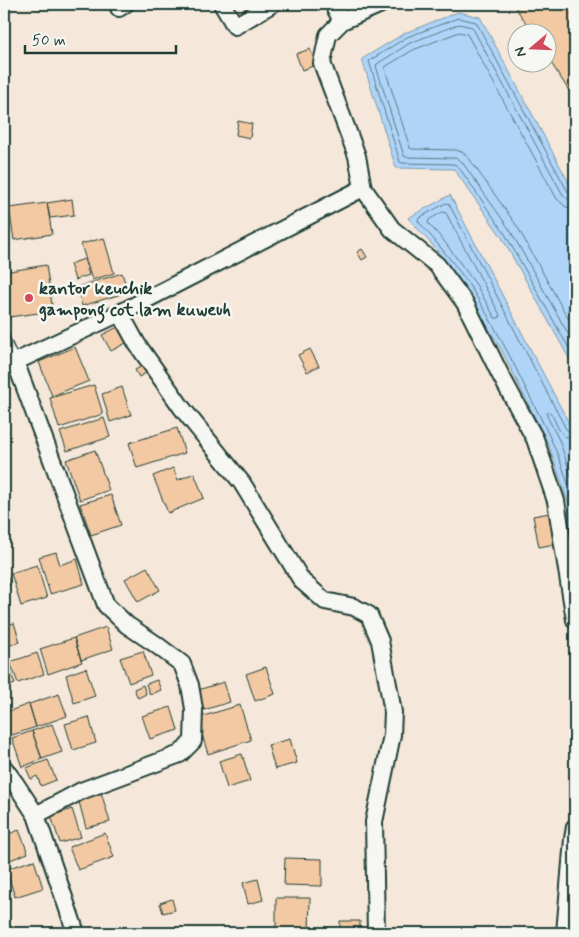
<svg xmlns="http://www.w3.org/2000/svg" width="579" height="937" font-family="Mynerve,sans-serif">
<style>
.water{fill:#b0d4f8;stroke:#7698aa}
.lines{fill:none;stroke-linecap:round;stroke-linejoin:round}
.shore{stroke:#597982;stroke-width:1}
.building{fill:#f2c9a2;stroke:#1f3d34}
.lane-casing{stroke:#1f3d34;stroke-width:11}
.street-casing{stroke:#1f3d34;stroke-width:20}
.lane{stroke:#f6f6f2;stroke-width:8}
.street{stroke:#f6f6f2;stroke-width:16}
.poi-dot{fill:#d1495b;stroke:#f6f6f2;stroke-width:2}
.labels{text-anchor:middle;stroke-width:5;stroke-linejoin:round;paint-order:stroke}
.poi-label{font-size:18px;font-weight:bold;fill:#1f3d34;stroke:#f6f6f2;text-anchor:start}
</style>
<rect width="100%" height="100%" fill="#f5e8da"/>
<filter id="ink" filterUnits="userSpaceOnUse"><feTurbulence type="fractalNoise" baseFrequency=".02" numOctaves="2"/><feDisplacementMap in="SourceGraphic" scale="10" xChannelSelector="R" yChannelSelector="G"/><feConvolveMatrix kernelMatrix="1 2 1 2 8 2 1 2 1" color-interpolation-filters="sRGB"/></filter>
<g filter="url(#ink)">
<path class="water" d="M 458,12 L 480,17 L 575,194 L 575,369 L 501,236 L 454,169 L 396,168 L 362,59 L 405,33 Z
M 450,195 L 571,427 L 575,424 L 575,550 L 568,502 L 549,446 L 502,351 L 468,293 L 435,248 L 408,218 Z"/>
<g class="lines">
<path class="shore" d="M 575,195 L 571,195 L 568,192 L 476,22 L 458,18 L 407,37 L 369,61 L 400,162 L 402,163 L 454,164 L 458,166 L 505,234 L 575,359
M 575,201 L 569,200 L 563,195 L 472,27 L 459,24 L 410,43 L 377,64 L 376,66 L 404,156 L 406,157 L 454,158 L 458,159 L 462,162 L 510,230 L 575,346
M 575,209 L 566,207 L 557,199 L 467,34 L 459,32 L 413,50 L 385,67 L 385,69 L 410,148 L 412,149 L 456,150 L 462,152 L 468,157 L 517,226 L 575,331
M 443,212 L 446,213 L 500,315 L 499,318 L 495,318 L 477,286 L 444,241 L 428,223 L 429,220 Z
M 575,431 L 570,432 L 566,429 L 449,204 L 446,203 L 419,218 L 418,221 C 437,243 457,266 473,291 C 494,324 512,360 529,395 C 549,434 569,473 575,516
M 575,438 C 560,440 557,424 551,413 L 549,412 L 547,413 L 547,416 L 560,442 L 575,488"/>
</g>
<path class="building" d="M 513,4 L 575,4 L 575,100 L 546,55 L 546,32 L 532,32 Z
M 310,49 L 316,65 L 302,70 L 296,54 Z
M 238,121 L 252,124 L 250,138 L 236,135 Z
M 72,199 L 74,215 L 50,218 L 47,203 Z
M 47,203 L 52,234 L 14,240 L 9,208 Z
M 4,213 L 8,232 L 4,233 Z
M 104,238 L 114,273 L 92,280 L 81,244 Z
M 362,249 L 367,257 L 362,260 L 357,252 Z
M 84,259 L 89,275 L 75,280 L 70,264 Z
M 46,265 L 53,311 L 9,317 L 4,285 L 4,272 Z
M 122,273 L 128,292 L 82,306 L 77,287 Z
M 118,327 L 126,343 L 111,351 L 102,335 Z
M 75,347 L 89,381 L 52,396 L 39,362 Z
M 310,349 L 319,366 L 307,372 L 298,355 Z
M 144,365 L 148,372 L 139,377 L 135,370 Z
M 94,385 L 103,414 L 59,428 L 50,398 Z
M 122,387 L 131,415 L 110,422 L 102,394 Z
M 104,418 L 110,437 L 67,451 L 60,432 Z
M 177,428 L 185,453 L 137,468 L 129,443 Z
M 95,450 L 109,490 L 80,500 L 66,460 Z
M 173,468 L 178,480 L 194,473 L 204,498 L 168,513 L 153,476 Z
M 111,495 L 121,525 L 91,535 L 80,504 Z
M 550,513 L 555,544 L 539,547 L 533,516 Z
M 56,552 L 60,565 L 77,559 L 84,584 L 50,594 L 39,557 Z
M 37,565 L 47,598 L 21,606 L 11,573 Z
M 147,567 L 160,590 L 138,602 L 125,579 Z
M 6,572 L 10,585 L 4,587 L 4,573 Z
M 14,623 L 20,642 L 4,647 L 4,626 Z
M 106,627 L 113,649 L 81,660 L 74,638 Z
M 74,638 L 82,662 L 48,674 L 40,649 Z
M 143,651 L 151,675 L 129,683 L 120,658 Z
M 37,653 L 44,674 L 18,683 L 10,662 Z
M 8,664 L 15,684 L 4,688 L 4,666 Z
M 266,667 L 275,694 L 255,701 L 246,674 Z
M 86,668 L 95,696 L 74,703 L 66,675 Z
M 157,680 L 161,690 L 150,695 L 146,684 Z
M 224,682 L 230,702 L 204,710 L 198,690 Z
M 143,685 L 146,694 L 138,698 L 134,689 Z
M 59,694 L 67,716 L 36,727 L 29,704 Z
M 29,704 L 36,727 L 6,737 L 4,730 L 4,713 Z
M 240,705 L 251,740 L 208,754 L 197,718 Z
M 171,707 L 178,730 L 150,739 L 142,716 Z
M 89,717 L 96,743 L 73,750 L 65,724 Z
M 52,724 L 62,752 L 42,759 L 32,731 Z
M 32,731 L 42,759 L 22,767 L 12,738 Z
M 290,739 L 297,763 L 275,769 L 268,745 Z
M 242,754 L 250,781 L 227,788 L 219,761 Z
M 48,760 L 56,780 L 41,786 L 37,776 L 31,779 L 26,768 Z
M 101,792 L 110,822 L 86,828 L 78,798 Z
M 72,809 L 81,837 L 60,843 L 51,816 Z
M 19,830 L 28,853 L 5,862 L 4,859 L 4,836 Z
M 105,833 L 114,857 L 78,870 L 69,847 Z
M 285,858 L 322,859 L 322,886 L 284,885 Z
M 34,860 L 43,888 L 15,897 L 6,869 Z
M 258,879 L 263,900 L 248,904 L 243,883 Z
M 276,898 L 310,898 L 309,933 L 276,933 Z
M 172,899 L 175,910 L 163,913 L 160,903 Z
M 340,921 L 360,921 L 360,933 L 340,933 Z"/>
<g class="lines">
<defs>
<path id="lane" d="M 4,337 L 15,361"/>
<path id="street" d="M 222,4 L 235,26 L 272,4
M 333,4 L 342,21
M 381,4 L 342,21 L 328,35 L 322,63 L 357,156 L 363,188 L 392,229 L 437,265 L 465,303 L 500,374 L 535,439 L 556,501 L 575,620
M 119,8 L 125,4
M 120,313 L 137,344 L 182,408 L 242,483 L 302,581 L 325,601 L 354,607 L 369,615 L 380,641 L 393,712 L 392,735 L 374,822 L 376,933
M 15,361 L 106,605 L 127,625 L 154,643 L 182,664 L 190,685 L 194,709 L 193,741 L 180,754 L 81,791 L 36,815
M 4,367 L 120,313 L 363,188
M 4,768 L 15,783 L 36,815 L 76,933
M 565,933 L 573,839 L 575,827"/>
</defs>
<use href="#lane" class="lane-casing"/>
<use href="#street" class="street-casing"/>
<use href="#lane" class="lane"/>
<use href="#street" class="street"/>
</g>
</g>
<circle class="poi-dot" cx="29" cy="298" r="5"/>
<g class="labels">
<g class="poi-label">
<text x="39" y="294">kantor keuchik<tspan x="39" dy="21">gampong cot lam kuweuh</tspan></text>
</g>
</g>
<rect width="579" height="937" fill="none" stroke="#f6f6f2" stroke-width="20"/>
<rect x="10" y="10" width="559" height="917" fill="none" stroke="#1f3d34" stroke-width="2" filter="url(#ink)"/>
<g transform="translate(532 48) rotate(251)"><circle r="24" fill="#f6f6f2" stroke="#a0aca6"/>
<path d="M0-4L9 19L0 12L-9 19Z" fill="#d1495b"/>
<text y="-8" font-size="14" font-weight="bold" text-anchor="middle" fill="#1f3d34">N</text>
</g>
<path d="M25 45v8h151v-8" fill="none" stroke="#1f3d34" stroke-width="2.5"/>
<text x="32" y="45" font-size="15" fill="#1f3d34" stroke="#f6f6f2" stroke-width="4" paint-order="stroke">50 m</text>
</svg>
